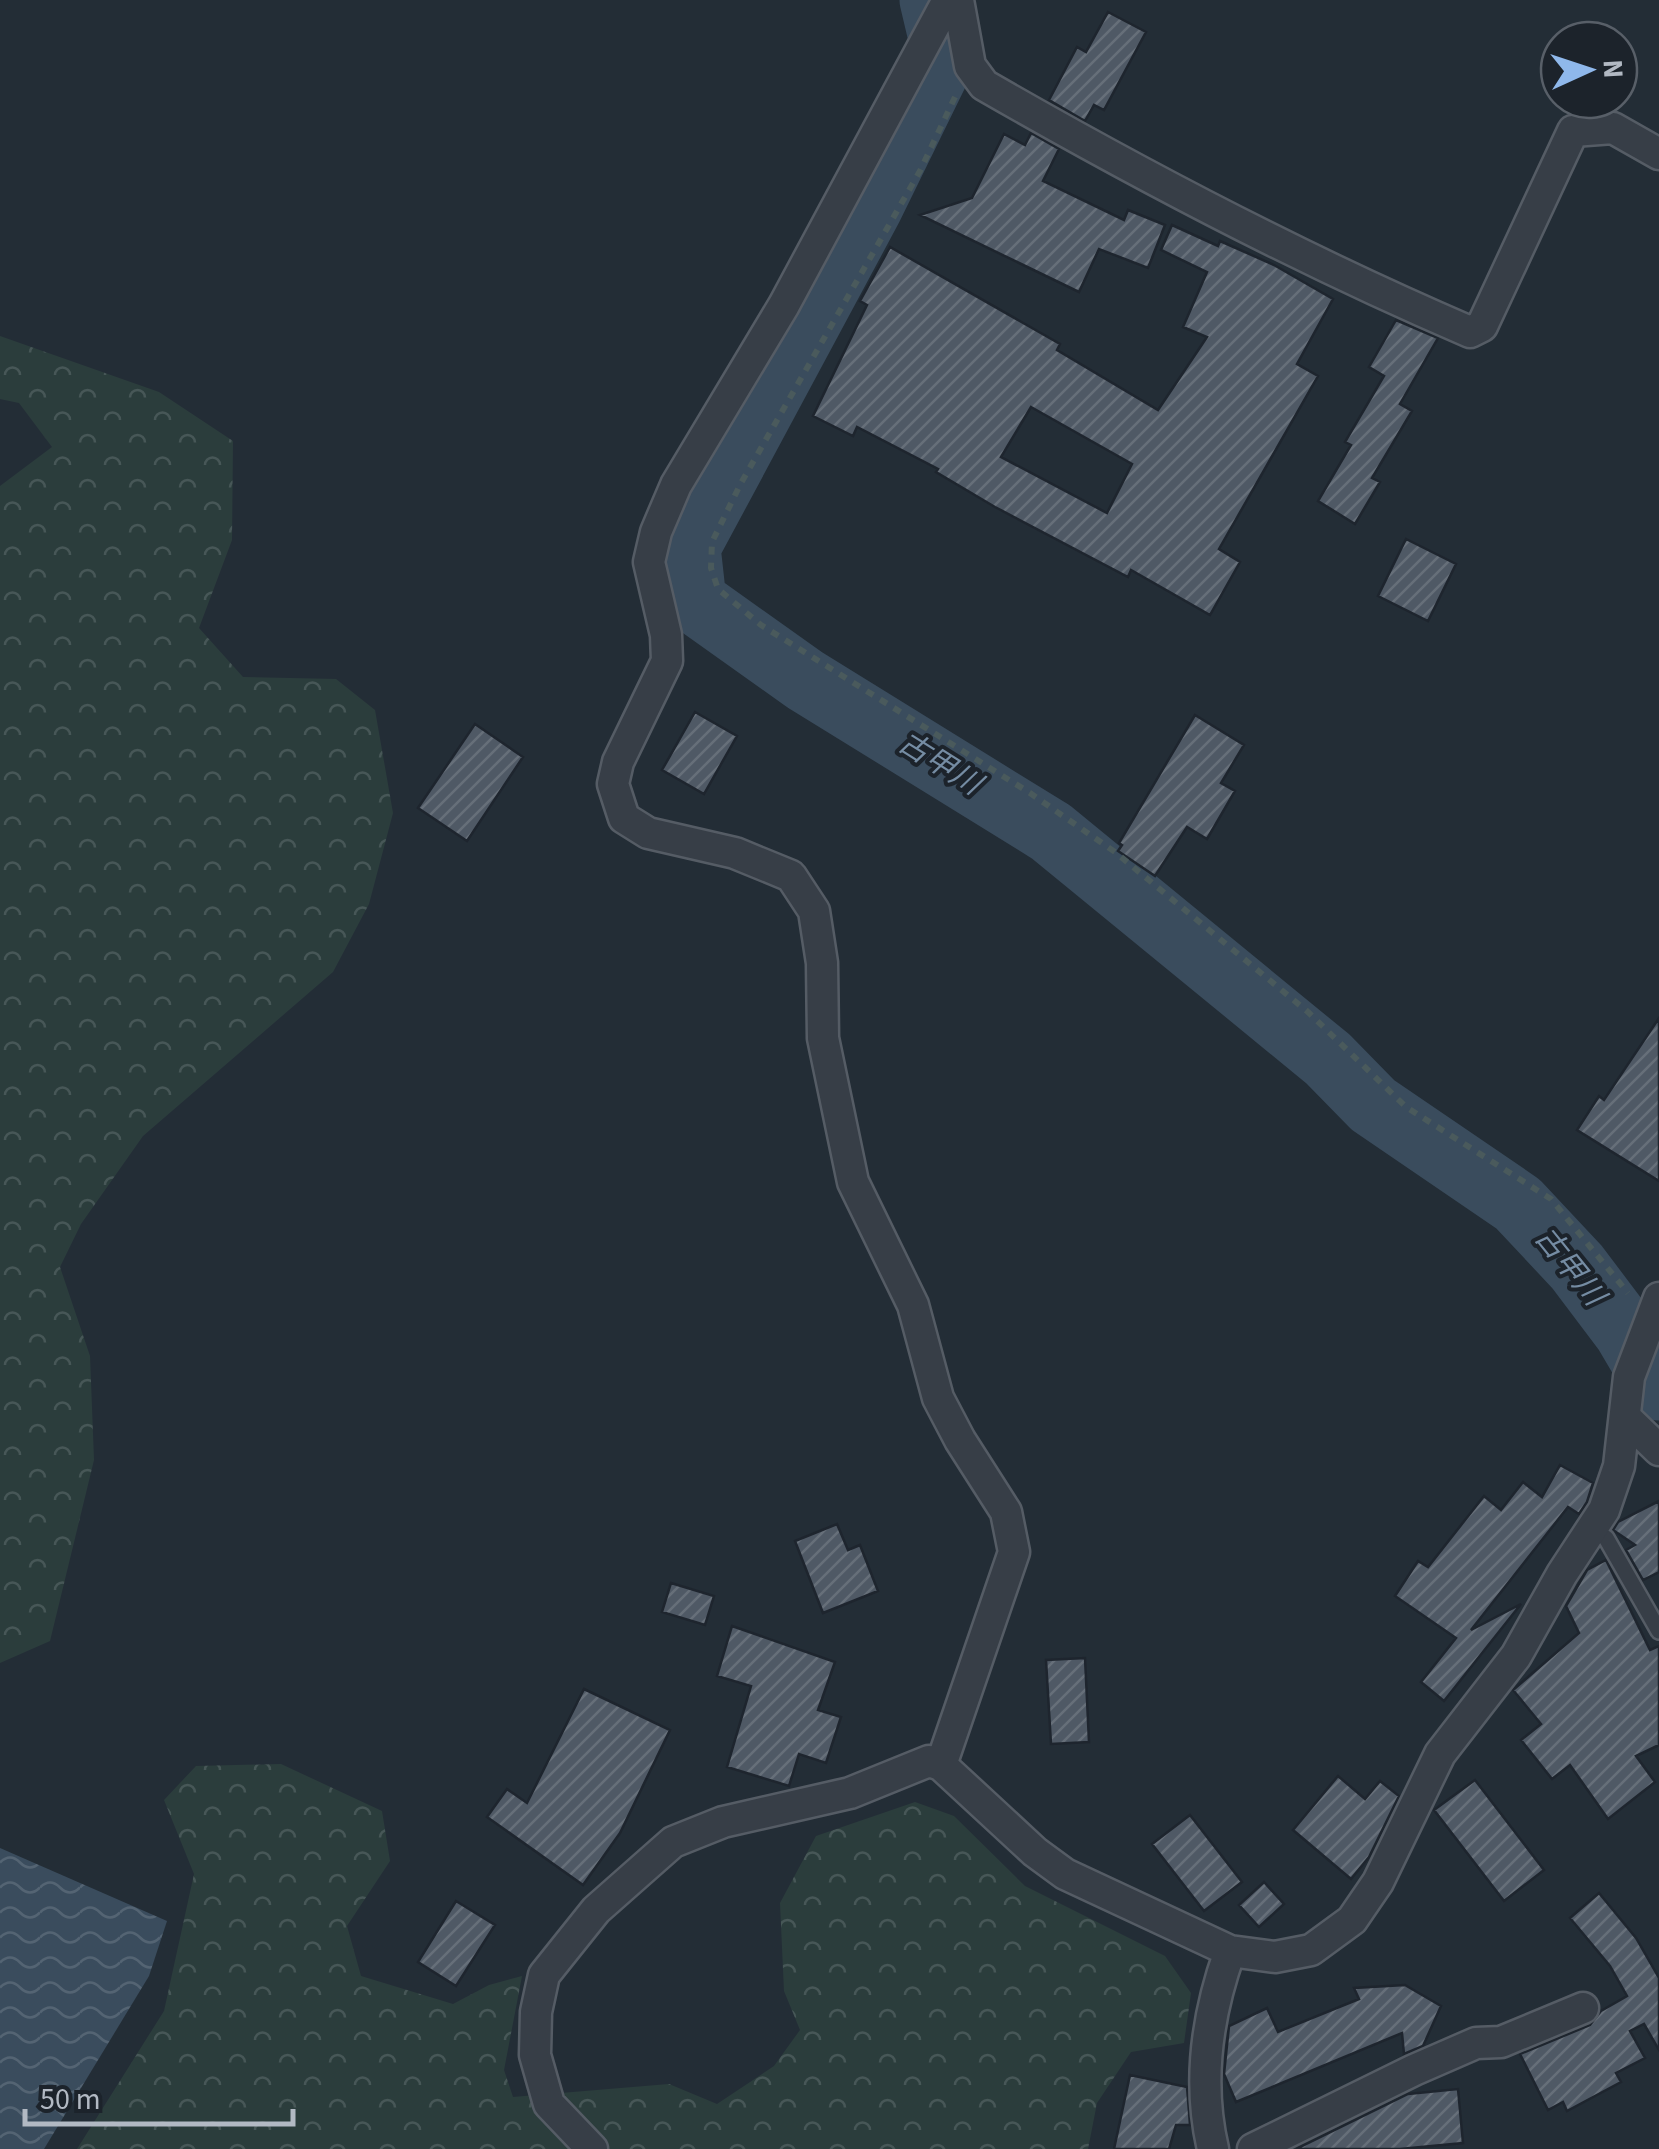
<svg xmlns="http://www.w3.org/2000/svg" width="1659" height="2149" font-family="'Source Sans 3','Noto Sans JP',sans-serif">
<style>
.forest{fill:url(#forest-crowns)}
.water{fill:url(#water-waves)}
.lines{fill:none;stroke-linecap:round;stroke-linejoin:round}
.river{stroke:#3a4c5d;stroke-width:65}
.building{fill:url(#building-hatch);stroke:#1e252e;stroke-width:2.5;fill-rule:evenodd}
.lane-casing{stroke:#555c65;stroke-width:20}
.street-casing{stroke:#555c65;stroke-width:35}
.path{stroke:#4a5a5c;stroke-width:6;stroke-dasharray:8 8;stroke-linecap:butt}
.lane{stroke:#373e47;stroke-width:15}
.street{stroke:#373e47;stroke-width:30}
.labels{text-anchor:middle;stroke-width:8;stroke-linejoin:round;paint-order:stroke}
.water-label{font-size:30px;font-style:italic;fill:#758ca3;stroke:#1c232b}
</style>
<defs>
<pattern id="forest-crowns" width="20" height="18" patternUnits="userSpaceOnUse" patternTransform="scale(2.5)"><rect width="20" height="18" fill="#2b3d3c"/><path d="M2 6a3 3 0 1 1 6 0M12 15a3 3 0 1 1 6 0" fill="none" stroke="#475757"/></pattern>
<pattern id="water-waves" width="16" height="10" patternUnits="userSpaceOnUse" patternTransform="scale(2.5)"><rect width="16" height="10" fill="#3a4c5d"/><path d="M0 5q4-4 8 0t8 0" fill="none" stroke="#546473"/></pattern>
<pattern id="building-hatch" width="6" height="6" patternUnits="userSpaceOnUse" patternTransform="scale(2.5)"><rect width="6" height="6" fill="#4f5965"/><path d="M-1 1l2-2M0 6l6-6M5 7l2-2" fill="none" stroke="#666f79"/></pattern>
</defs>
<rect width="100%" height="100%" fill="#232d36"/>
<path class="forest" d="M 0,336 L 159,392 L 233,441 L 232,540 L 199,628 L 243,677 L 336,679 L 375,710 L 393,813 L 369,904 L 333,972 L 143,1136 L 81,1224 L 60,1267 L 90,1356 L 94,1460 L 50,1641 L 0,1663 L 0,486 L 52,447 L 19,403 L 0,399 Z
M 281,1764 L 382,1811 L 390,1861 L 347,1926 L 361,1976 L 453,2004 L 489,1985 L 522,1976 L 504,2070 L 513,2097 L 669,2084 L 717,2104 L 774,2066 L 800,2030 L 784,1991 L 780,1903 L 816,1836 L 915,1802 L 954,1816 L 1025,1886 L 1165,1956 L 1191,1993 L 1184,2043 L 1131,2052 L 1097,2103 L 1088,2149 L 77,2149 L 164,2011 L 194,1874 L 164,1800 L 196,1766 Z"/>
<path class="water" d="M 0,1848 L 167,1921 L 149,1976 L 44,2149 L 0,2149 Z"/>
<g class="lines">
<path class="river" d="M 932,0 L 945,55 L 870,208 L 688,547 L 694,601 L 805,680 L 1051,832 L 1328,1059 L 1373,1105 L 1518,1204 L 1577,1267 L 1626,1332 L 1659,1388"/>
</g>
<path class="building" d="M 1108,12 L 1146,32 L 1104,110 L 1094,105 L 1085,121 L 1049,100 L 1077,47 L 1086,52 Z
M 1031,133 L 1059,149 L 1043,181 L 1124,220 L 1128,210 L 1165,225 L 1148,268 L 1099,249 L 1079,292 L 920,215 L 972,198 L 1004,134 L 1025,145 Z
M 1172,225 L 1218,246 L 1220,241 L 1274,265 L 1333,299 L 1297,364 L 1318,376 L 1219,549 L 1240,562 L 1210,615 L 1131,570 L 1128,577 L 995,507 L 936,472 L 938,469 L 857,427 L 853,436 L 813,416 L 867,305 L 860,301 L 890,247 L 1060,344 L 1057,350 L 1158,410 L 1207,337 L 1183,327 L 1207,272 L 1161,250 ZM 1031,407 L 1132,464 L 1107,513 L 1001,457 Z
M 1396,320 L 1438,338 L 1400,404 L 1412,411 L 1372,478 L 1380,482 L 1355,524 L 1318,501 L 1351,445 L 1345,442 L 1384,376 L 1369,367 Z
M 1406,539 L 1456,564 L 1428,621 L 1378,596 Z
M 695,712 L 737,736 L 704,794 L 662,770 Z
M 1195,715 L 1244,745 L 1221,783 L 1235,791 L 1207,839 L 1187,827 L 1155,876 L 1118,851 L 1122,845 L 1119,843 Z
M 475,724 L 523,757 L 467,841 L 418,808 Z
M 1659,1018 L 1659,1181 L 1577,1130 L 1599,1096 L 1604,1100 Z
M 1560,1465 L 1593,1483 L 1587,1502 L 1579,1514 L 1568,1507 L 1471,1630 L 1521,1604 L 1444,1701 L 1421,1682 L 1456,1638 L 1395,1596 L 1418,1561 L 1428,1567 L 1484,1496 L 1501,1510 L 1523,1482 L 1542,1497 Z
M 1659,1501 L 1659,1572 L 1643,1580 L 1626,1550 L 1635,1545 L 1613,1530 L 1618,1522 Z
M 837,1524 L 848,1550 L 860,1545 L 878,1591 L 823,1613 L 795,1541 Z
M 1606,1560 L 1650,1650 L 1659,1646 L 1659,1745 L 1636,1756 L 1655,1782 L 1608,1819 L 1570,1765 L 1552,1779 L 1521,1740 L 1541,1724 L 1513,1690 L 1579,1633 L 1566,1606 L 1587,1570 Z
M 671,1583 L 714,1596 L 705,1625 L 662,1612 Z
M 732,1626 L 835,1662 L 818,1710 L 841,1717 L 826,1763 L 799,1754 L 789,1786 L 727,1767 L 751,1686 L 717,1676 Z
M 1085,1658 L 1089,1742 L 1051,1744 L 1046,1660 Z
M 584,1689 L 670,1730 L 620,1833 L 583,1885 L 487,1817 L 507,1789 L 527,1803 Z
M 1338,1776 L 1365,1799 L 1380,1781 L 1399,1796 L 1369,1857 L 1351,1879 L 1293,1830 Z
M 1475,1780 L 1544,1870 L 1504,1901 L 1434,1810 Z
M 1190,1815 L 1242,1882 L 1204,1911 L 1152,1844 Z
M 1264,1882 L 1284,1904 L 1259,1927 L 1239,1905 Z
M 1599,1893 L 1636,1938 L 1659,1978 L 1659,2050 L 1644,2024 L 1630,2031 L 1645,2058 L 1616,2073 L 1621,2082 L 1567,2111 L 1563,2102 L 1548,2110 L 1520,2054 L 1590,2025 L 1601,2011 L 1627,1996 L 1610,1966 L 1570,1918 Z
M 456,1901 L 495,1925 L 456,1986 L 418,1962 Z
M 1405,1985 L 1441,2006 L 1423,2046 L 1404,2054 L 1402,2033 L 1236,2102 L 1224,2074 L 1229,2026 L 1267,2008 L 1278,2032 L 1359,1999 L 1354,1988 Z
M 1130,2075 L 1187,2087 L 1190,2125 L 1176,2125 L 1169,2149 L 1114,2149 Z
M 1458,2089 L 1463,2143 L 1400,2149 L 1296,2149 L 1408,2094 Z"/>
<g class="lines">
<defs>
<path id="lane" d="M 1592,1529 L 1606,1538 L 1659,1631"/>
<path id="street" d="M 958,0 L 970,66 L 984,85 C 1142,176 1302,260 1470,332 L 1482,326 L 1573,131 L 1613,128 L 1659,154
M 1625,1417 L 1659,1450
M 941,1765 L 1014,1552 L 1006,1512 L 960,1440 L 938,1398 L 913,1305 L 853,1182 L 823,1038 L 822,963 L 814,911 L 791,876 L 735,853 L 648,833 L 624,818 L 613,784 L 618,762 L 667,661 L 666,635 L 649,562 L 656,532 L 676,485 L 784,305 L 948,0
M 592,2149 L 549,2104 L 535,2055 L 536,2012 L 544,1975 L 596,1910 L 673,1842 L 723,1822 L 850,1793 L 929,1761 L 941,1765 L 1035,1852 L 1065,1874 L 1230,1951 L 1275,1957 L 1311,1950 L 1352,1920 L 1378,1882 L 1440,1754 L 1516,1656 L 1562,1574 L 1604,1510 L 1619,1466 L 1629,1377 L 1659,1298
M 1213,2149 C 1197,2081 1207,2015 1230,1951
M 1253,2149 L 1414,2070 L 1476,2043 L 1501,2042 L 1583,2008"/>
</defs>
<use href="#lane" class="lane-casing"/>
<use href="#street" class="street-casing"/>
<path class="path" d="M 955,97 L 920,171 L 741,483 L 712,542 L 711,568 L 718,589 L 761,625 L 1030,793 L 1115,852 L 1308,1012 L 1406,1107 L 1551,1199 L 1628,1293"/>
<use href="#lane" class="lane"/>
<use href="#street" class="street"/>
</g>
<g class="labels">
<g class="water-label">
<text transform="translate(940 763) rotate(32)" y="10">古甲川</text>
<text transform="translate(1570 1266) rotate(51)" y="10">古甲川</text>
</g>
</g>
<g transform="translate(1589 70) rotate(87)"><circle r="48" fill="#1c232b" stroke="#585f68" stroke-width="2.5"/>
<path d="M0-8L18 38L0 25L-18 38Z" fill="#8fb8eb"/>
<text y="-15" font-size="28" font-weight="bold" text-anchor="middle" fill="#b2b9c3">N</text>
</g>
<path d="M25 2109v15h268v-15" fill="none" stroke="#b2b9c3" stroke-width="5"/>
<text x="40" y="2109" font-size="30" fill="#b2b9c3" stroke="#1c232b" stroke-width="8" paint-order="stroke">50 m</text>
</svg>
